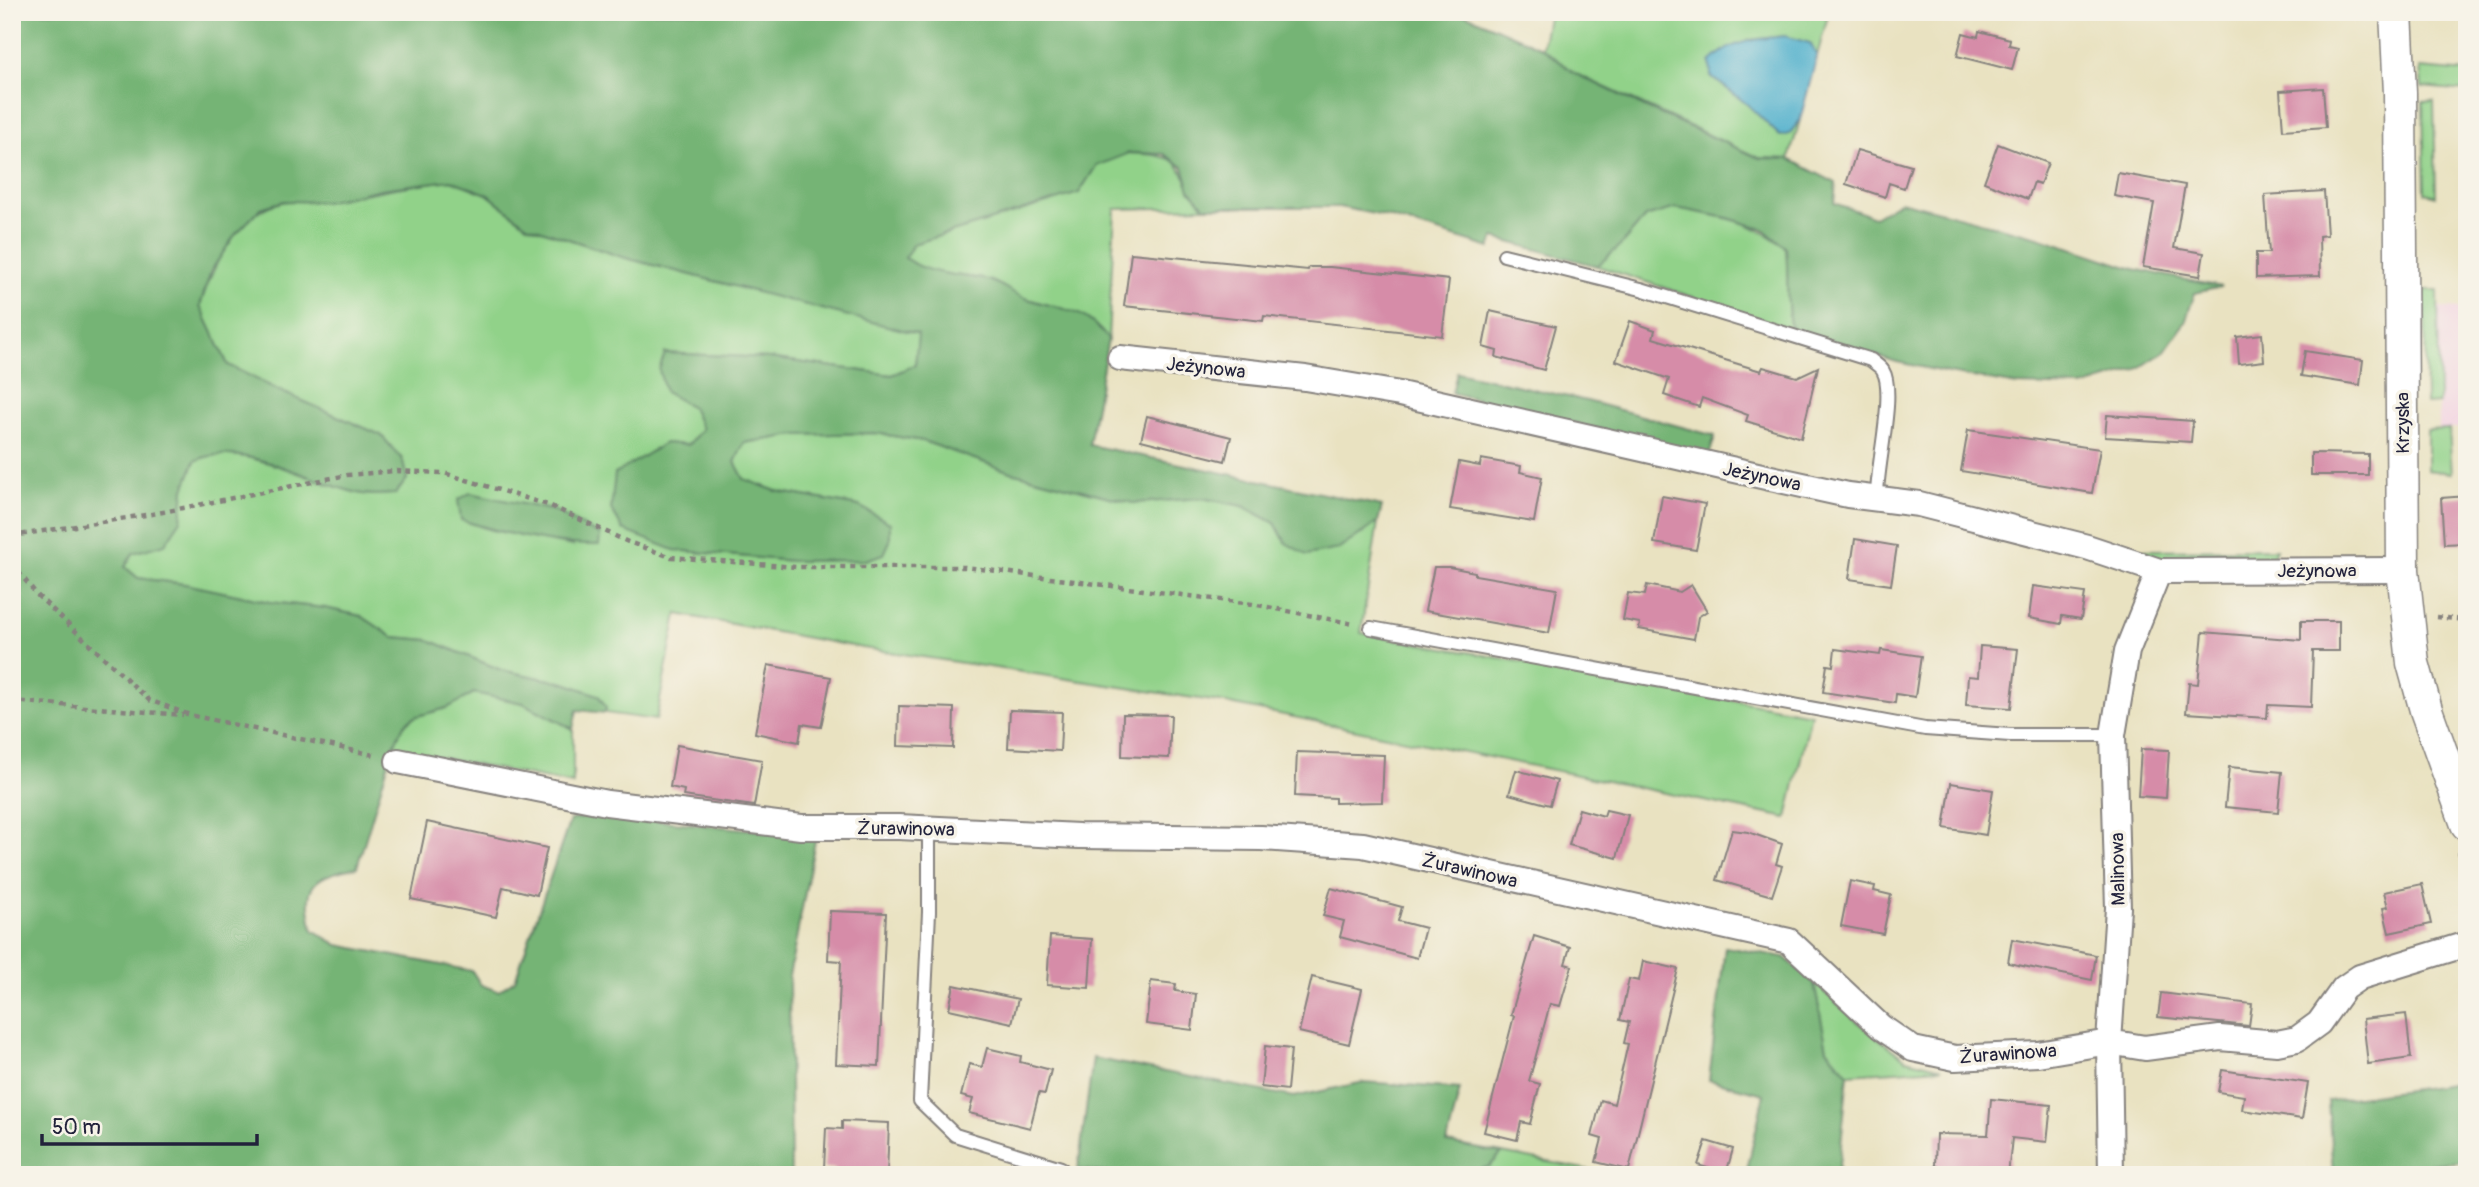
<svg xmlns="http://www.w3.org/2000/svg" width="2479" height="1187" font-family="Pangolin,sans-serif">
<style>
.built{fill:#f2cfe1}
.green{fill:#91d289;stroke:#5a7a62;stroke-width:2;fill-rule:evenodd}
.forest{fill:#74b475;stroke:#4b6b58;stroke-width:2}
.water{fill:#4dafcc;stroke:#386884;stroke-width:2}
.building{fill:#d68ca8}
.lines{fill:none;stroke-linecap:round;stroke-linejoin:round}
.service-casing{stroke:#86827e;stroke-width:16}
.minor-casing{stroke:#86827e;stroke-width:28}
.tertiary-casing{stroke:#86827e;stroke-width:35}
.path{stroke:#86827e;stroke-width:4.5;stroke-dasharray:5 5;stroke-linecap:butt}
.service{stroke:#fff;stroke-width:12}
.minor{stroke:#fff;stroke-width:24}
.tertiary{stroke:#fff;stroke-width:32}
.labels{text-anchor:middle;stroke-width:7;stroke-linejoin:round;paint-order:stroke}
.street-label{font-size:19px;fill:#22223b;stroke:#f7f3e8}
</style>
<rect width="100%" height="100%" fill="#f7f3e8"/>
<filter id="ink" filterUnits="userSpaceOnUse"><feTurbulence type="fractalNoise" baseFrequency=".0143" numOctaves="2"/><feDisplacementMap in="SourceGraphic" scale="14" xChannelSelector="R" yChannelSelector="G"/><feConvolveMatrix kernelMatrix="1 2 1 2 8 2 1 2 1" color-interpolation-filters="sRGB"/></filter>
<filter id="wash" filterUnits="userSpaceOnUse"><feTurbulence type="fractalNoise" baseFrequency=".00686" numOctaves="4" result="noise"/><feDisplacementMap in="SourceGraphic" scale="28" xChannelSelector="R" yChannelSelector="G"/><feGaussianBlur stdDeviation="1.57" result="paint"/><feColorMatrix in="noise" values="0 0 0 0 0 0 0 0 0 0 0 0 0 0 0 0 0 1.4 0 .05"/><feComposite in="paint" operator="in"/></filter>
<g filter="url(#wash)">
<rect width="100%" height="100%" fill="#e9e2c1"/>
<path class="built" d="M 2438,308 L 2467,309 L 2467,428 L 2439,430 Z"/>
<path class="green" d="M 1549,12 L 1829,12 L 1817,56 L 1810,43 L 1785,36 L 1749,40 L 1711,76 L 1748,105 L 1780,136 L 1789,134 L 1800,120 L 1789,159 L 1759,158 L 1576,74 L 1542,48 Z
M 2420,68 L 2467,72 L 2467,91 L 2422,87 Z
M 2434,101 L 2436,196 L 2425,193 L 2423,102 Z
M 1129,153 C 1197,156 1169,168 1205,207 L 1115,209 L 1108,339 C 1082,306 1064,312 1028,299 C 1014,295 1002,284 988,280 C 960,274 928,276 905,258 L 913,244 L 1079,193 L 1096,166 Z
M 451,180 L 487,194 L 527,225 L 622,257 L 919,334 L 915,365 L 892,375 L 769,358 L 665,353 L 665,392 L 692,407 L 702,429 L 688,445 L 665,443 L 615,474 L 674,550 L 792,561 L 865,560 L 859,506 L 776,491 L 744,479 L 735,462 L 744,443 L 795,435 L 875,433 L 923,441 L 1011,472 L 1133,503 L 1202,498 L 1243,506 L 1275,523 L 1286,543 L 1362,534 L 1378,522 L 1361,633 L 1811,714 L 1787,818 L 1220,702 L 863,648 L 677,614 L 656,720 L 605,713 L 606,707 L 598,695 L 565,683 L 501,670 L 429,640 L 393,637 L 361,616 L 325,608 L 270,602 L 185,584 L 138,578 L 125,567 L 133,553 L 165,543 L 181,520 L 184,489 L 195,461 C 242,438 314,486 363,494 C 373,496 385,494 396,494 L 407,479 L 402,459 L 381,435 L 282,392 L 228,365 L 200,306 C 213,266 236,212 282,202 C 297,198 314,204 330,201 C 370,192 410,185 451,180 ZM 470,493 L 555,511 L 573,546 L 491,530 L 462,520 Z
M 1676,208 C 1721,217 1749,218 1786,248 C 1789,276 1785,303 1791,329 L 1597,266 L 1620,246 L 1645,217 Z
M 2425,290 L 2438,290 L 2439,403 L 2426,404 Z
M 2449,429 L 2452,473 L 2427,470 L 2427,430 Z
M 2276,549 L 2271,562 L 2187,565 L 2136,550 Z
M 474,693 L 523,703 L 573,729 L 573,784 L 393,748 C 407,712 411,719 443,709 C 454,706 464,698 474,693 Z
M 1814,983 L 1862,1026 L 1906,1059 L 1942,1068 L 1848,1074 L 1827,1049 Z
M 1502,1153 L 1615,1175 L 1466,1175 L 1490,1166 Z"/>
<path class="forest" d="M 12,12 L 1460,12 L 1542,48 L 1576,74 L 1649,109 L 1759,158 L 1789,159 L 1836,183 L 1834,203 L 1874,217 L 1901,201 L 2038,237 L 2134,269 L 2221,287 L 2195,293 L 2185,322 L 2164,352 L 2136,370 L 2082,387 L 2017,385 L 1949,373 L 1897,362 L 1791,329 C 1785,303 1789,276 1786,248 L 1763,229 L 1728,218 L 1676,208 L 1645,217 L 1620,246 L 1597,266 L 1494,238 L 1490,248 L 1389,217 L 1339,207 L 1205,207 L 1190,190 L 1183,167 L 1164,154 L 1129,153 L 1096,166 L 1079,193 L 913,244 L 905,258 C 929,276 960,274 988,280 C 1002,284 1014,295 1028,299 C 1064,311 1082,306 1108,339 L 1089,445 L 1382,506 L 1378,522 L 1339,549 L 1307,555 L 1286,543 L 1275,523 L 1243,506 L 1202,498 L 1133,503 L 1011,472 L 923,441 L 875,433 L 795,435 L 744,443 L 735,462 L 744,479 L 776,491 L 859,506 L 890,523 L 890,541 L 884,554 L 865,560 L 792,561 L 674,550 L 623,530 L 611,509 L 615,474 L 665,443 L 688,445 L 702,429 L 692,407 L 665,392 L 659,370 L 665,353 L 769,358 L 892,375 L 915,365 L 918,334 L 622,257 L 527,225 L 487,194 L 451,180 L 381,189 L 325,202 L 284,201 L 261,208 L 235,235 L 211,271 L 200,306 L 228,365 L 282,392 L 381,435 L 402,459 L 407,479 L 395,494 C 385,494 373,496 363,494 C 314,485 242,438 195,461 L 184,489 L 181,520 L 165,544 L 133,553 L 125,567 L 138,578 L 185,584 L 270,602 L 325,608 L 361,616 L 393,637 L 429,640 L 501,670 L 565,683 L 598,695 L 606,707 L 605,713 L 577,710 L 573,729 L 523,703 L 474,693 C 464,698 454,706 443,709 C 412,719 407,712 393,748 L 357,867 C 312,877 302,884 313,930 L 338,945 L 472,971 L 481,985 L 498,991 L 515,980 L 570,820 L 601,815 L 816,836 L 789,976 L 791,1175 L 12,1175 Z
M 1457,372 L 1587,401 L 1715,436 L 1709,456 L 1452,393 Z
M 470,493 L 555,511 L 600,535 L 599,545 C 553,546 505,534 461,520 L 458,500 Z
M 1725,947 L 1784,957 L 1814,983 L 1827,1049 L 1848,1074 L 1838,1175 L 1746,1175 L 1764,1094 L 1709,1080 Z
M 1093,1058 L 1294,1097 L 1364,1082 L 1460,1089 L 1447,1143 L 1502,1153 L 1490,1166 L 1466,1175 L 1121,1175 L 1078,1169 Z
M 2467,1082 L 2467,1161 L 2430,1164 L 2431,1175 L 2333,1175 L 2328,1101 Z"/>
<path class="water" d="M 1785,36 L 1810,43 L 1817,56 L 1800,120 L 1789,134 L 1780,136 L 1748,105 L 1711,76 L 1710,62 C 1731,40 1757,39 1785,36 Z"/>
<g id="blocks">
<path class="building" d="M 1979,31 L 2010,39 L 2009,45 L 2018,47 L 2012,70 L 1957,56 L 1963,33 L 1978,37 Z
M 2323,88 L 2326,127 L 2283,130 L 2280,91 Z
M 1998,144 L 2048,163 L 2040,184 L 2034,182 L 2028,199 L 1984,182 Z
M 1857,150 L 1911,166 L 1904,188 L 1889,183 L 1885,197 L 1846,184 Z
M 2118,173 L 2185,185 L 2174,248 L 2204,253 L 2200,276 L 2143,267 L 2154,203 L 2114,196 Z
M 2324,191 L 2327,235 L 2319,236 L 2320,276 L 2256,278 L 2256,253 L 2269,253 L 2265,195 Z
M 1131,253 L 1308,270 L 1309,267 L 1330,267 L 1449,280 L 1442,336 L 1264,316 L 1263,321 L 1124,306 Z
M 1490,311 L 1556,326 L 1544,370 L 1496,357 L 1497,351 L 1483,347 Z
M 1630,321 L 1655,330 L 1653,338 L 1761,371 L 1763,367 L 1797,377 L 1818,367 L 1801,438 L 1746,421 L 1748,415 L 1702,398 L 1699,407 L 1664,395 L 1669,379 L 1616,361 Z
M 2262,334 L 2264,361 L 2239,364 L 2237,337 Z
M 2305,351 L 2363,360 L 2360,385 L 2301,376 Z
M 2107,415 L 2193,421 L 2191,442 L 2105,437 Z
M 1147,416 L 1231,437 L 1225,461 L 1141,440 Z
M 1968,430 L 2100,449 L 2092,493 L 1961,471 Z
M 2311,453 L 2368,454 L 2368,475 L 2311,475 Z
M 1481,459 L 1521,466 L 1520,472 L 1542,477 L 1534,522 L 1450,509 L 1459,462 L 1480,466 Z
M 1662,496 L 1705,504 L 1696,550 L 1654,543 Z
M 2467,496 L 2467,543 L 2444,544 L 2441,498 Z
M 1855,539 L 1897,546 L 1891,585 L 1849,579 Z
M 1434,567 L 1449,567 L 1475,572 L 1475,575 L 1557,589 L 1549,633 L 1425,611 Z
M 1647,585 L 1680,592 L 1691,585 L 1707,611 L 1698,617 L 1694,639 L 1639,629 L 1640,623 L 1623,620 L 1628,593 L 1645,595 Z
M 2033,586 L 2085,593 L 2081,619 L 2062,616 L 2061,624 L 2029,618 Z
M 2301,621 L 2339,621 L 2339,651 L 2313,651 L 2311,707 L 2268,705 L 2267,718 L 2186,713 L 2189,683 L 2198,684 L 2203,632 L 2301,640 Z
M 1980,646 L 2018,649 L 2011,708 L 1966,705 L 1968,676 L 1978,677 Z
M 1835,649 L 1880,655 L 1881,650 L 1921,656 L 1915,697 L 1896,694 L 1895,703 L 1823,692 L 1827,665 L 1833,666 Z
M 768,665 L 831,677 L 821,727 L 802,724 L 799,742 L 755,733 Z
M 899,706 L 954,708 L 953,748 L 898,746 Z
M 1010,710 L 1062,712 L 1060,751 L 1008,748 Z
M 1123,714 L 1171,715 L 1169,758 L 1122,756 Z
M 677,745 L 762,760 L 754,806 L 683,796 L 684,790 L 670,787 Z
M 2141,749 L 2169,750 L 2166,798 L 2138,796 Z
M 1297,752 L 1384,755 L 1382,802 L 1335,803 L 1335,798 L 1295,796 Z
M 2229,767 L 2282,772 L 2278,812 L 2225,807 Z
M 1516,770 L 1557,781 L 1550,805 L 1509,794 Z
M 1951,783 L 1993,790 L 1986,835 L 1944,828 Z
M 1579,809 L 1604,816 L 1606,810 L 1628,815 L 1617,858 L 1569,845 Z
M 427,822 L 547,848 L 537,895 L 503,887 L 496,917 L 411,899 Z
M 1732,830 L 1748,832 L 1782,844 L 1776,864 L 1782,866 L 1772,896 L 1717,880 Z
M 1850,881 L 1875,886 L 1874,891 L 1891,895 L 1883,934 L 1841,926 Z
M 2422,884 L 2431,924 L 2389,933 L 2383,908 L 2388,907 L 2384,892 Z
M 1331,888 L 1402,907 L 1398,921 L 1425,928 L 1417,958 L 1340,937 L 1344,921 L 1323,916 Z
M 830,911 L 886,913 L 879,1066 L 836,1064 L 841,961 L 828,960 Z
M 1050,936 L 1092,939 L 1089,988 L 1047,985 Z
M 1534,936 L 1570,947 L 1565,964 L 1572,966 L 1560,1006 L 1550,1004 L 1529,1081 L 1540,1084 L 1530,1124 L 1521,1122 L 1517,1140 L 1484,1132 L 1514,1016 L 1511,1015 Z
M 2012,939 L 2096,955 L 2092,980 L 2008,963 Z
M 1643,961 L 1678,969 L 1629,1170 L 1596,1162 L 1602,1139 L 1592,1136 L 1601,1100 L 1614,1104 L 1628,1044 L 1624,1043 L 1629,1022 L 1620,1020 L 1629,979 L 1639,981 Z
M 1312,977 L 1362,989 L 1349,1044 L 1299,1032 Z
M 1151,981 L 1176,984 L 1175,991 L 1196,994 L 1192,1030 L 1146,1024 Z
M 954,985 L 1018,999 L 1012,1023 L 949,1009 Z
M 2161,993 L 2252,1004 L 2249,1026 L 2158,1017 Z
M 2406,1014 L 2411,1058 L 2368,1064 L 2363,1019 Z
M 1265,1046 L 1291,1049 L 1287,1090 L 1261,1087 Z
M 987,1048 L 1021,1056 L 1020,1062 L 1051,1070 L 1045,1094 L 1039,1093 L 1030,1128 L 969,1113 L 973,1099 L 961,1096 L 969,1064 L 982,1067 Z
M 2222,1070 L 2308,1083 L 2302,1119 L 2242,1110 L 2244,1096 L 2218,1092 Z
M 1991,1099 L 2051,1105 L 2047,1142 L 2012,1138 L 2008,1175 L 1982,1175 L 1983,1167 L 1935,1166 L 1936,1134 L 1988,1135 Z
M 842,1121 L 889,1123 L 887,1175 L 836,1175 L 836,1169 L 824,1168 L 826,1128 L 842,1129 Z
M 1706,1141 L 1733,1149 L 1726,1174 L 1698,1165 Z"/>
</g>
</g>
<g filter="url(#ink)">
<use href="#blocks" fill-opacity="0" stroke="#86827e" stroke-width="2"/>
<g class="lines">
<defs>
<path id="service" d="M 1504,255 L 1641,289 L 1871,360 C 1874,363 1881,367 1883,371 C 1896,392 1876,468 1877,498
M 1371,628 L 1925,729 L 2010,735 L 2113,735
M 929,828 L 929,912 L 920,1101 L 955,1135 L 1061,1168"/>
<path id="minor" d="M 1120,358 L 1305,378 L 1400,394 L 1766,477 L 1848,495 L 1919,504 L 2087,547 L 2159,571 L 2403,570
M 398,761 L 607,803 L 801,827 L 899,827 L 1079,836 L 1261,838 L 1363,845 L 1789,941 L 1881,1027 L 1913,1049 L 1955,1058 L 2038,1054 L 2109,1042 L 2145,1048 L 2220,1038 L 2277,1043 L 2297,1039 L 2319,1023 L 2344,988 L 2360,977 L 2467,944
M 2111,1175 L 2109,1042 L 2118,908 L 2113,735 L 2127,651 L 2159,571"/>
<path id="tertiary" d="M 2396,12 L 2400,93 L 2403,570 L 2413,663 L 2426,710 L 2467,824"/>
</defs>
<use href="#service" class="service-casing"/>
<use href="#minor" class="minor-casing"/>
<use href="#tertiary" class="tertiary-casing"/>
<path class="path" d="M 12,536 L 158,513 L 347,475 L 395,471 L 444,473 L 551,506 L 628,542 L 671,557 L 796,567 L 965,567 L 1252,604 L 1354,624
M 12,564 L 38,596 L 149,700 L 190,715 L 374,755
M 2436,617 L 2467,620
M 12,701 L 183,715
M 2459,852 L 2467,871"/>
<use href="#service" class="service"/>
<use href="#minor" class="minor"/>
<use href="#tertiary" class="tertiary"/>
</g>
</g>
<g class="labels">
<g class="street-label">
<text transform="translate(1206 367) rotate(6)" y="7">Jeżynowa</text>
<text transform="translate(2402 423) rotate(-90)" y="7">Krzyska</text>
<text transform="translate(1762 476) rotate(12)" y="7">Jeżynowa</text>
<text x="2317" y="577">Jeżynowa</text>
<text transform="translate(906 828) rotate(1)" y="7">Żurawinowa</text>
<text transform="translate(2117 869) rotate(-91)" y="7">Malinowa</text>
<text transform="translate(1470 870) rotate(13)" y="7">Żurawinowa</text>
<text transform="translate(2008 1053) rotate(-4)" y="7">Żurawinowa</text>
</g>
</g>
<rect width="2479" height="1187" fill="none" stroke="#f7f3e8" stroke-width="42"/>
<path d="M42 1134v10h215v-10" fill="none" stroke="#22223b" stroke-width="3.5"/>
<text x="52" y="1134" font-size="21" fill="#22223b" stroke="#f7f3e8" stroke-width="5" paint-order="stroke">50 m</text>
</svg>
